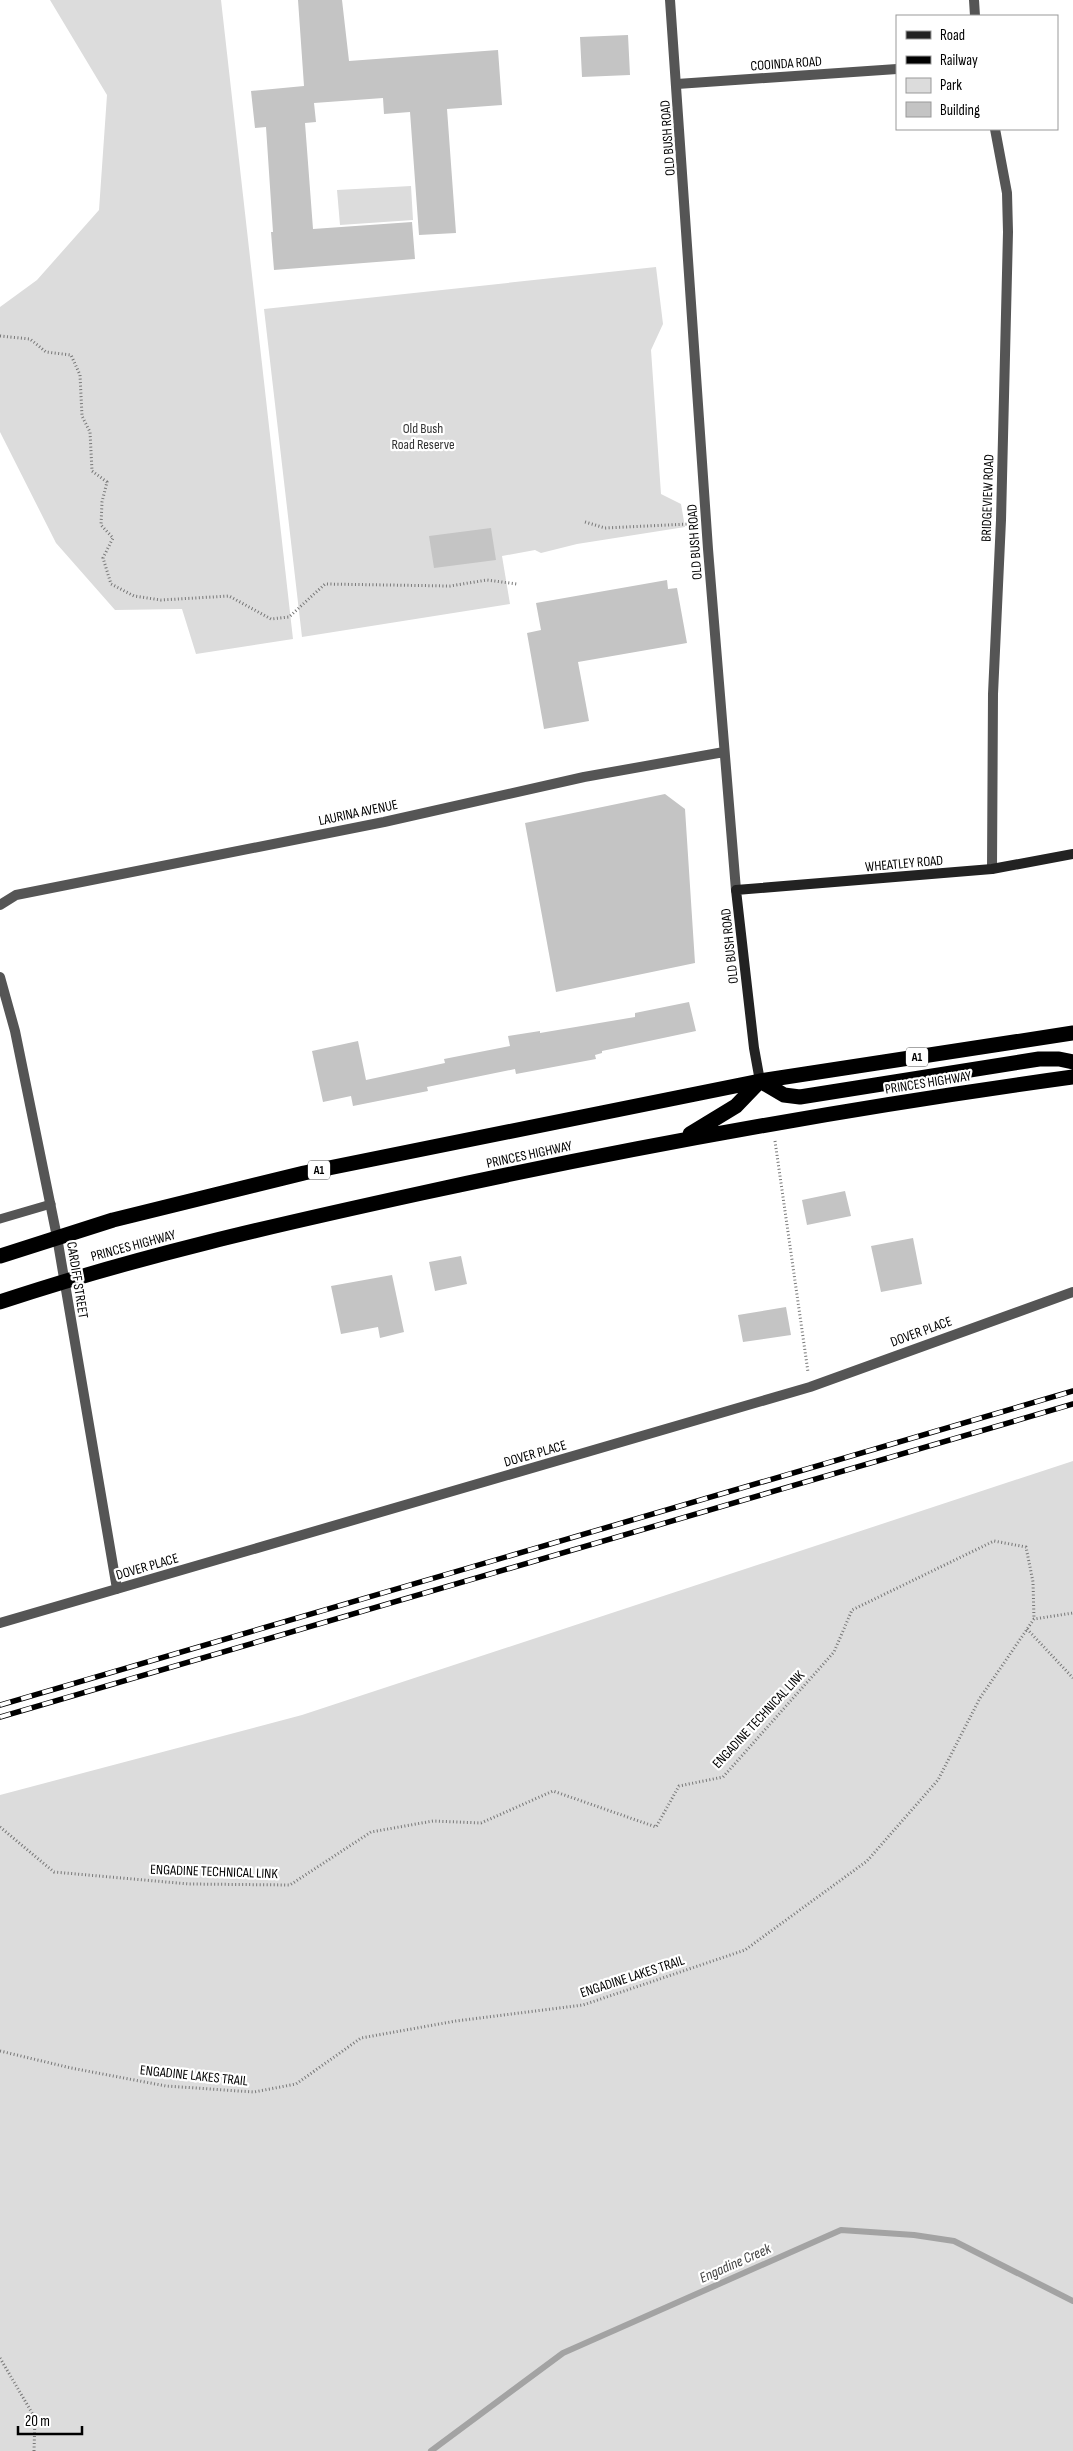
<svg xmlns="http://www.w3.org/2000/svg" width="1073" height="2451" font-family="'Sofia Sans Condensed',sans-serif">
<style>
.green{fill:#dcdcdc}
.lines{fill:none;stroke-linecap:round;stroke-linejoin:round}
.stream{stroke:#a3a3a3;stroke-width:6}
.building{fill:#c4c4c4}
.path{stroke:#777;stroke-width:3;stroke-dasharray:1 2.5;stroke-linecap:butt}
.lane{stroke:#555;stroke-width:9}
.street{stroke:#555;stroke-width:10}
.secondary{stroke:#222;stroke-width:10}
.highway{stroke:#000;stroke-width:15}
.rail-casing{stroke:#000;stroke-width:5.5}
.rail{stroke:#fff;stroke-width:4;stroke-dasharray:11;stroke-linecap:butt}
.labels{text-anchor:middle;stroke-width:4.5;stroke-linejoin:round;paint-order:stroke}
.shield{fill:#fff;stroke:#4c4c4c;stroke-width:1}
.shield-label{font-size:12px;font-weight:bold;fill:#000}
.street-label{font-size:14px;fill:#000;stroke:#fff}
.park-label{font-size:14px;fill:#333;stroke:#fff}
.water-label{font-size:15px;font-style:italic;fill:#444;stroke:#fff}
</style>
<rect width="100%" height="100%" fill="#fff"/>
<path class="green" d="M 50,0 L 221,0 L 293,639 L 196,654 L 182,609 L 115,610 L 56,543 L 0,432 L 0,307 L 37,280 L 99,210 L 107,95 Z
M 411,186 L 413,220 L 340,225 L 337,190 Z
M 656,267 L 663,324 L 651,350 L 661,494 L 681,504 L 685,527 L 577,544 L 541,553 L 535,550 L 502,556 L 510,604 L 302,637 L 264,309 Z
M 1073,1461 L 1073,2451 L 0,2451 L 0,1795 L 302,1715 Z"/>
<g class="lines">
<path class="stream" d="M 431,2451 L 563,2353 L 841,2230 L 914,2235 L 954,2241 L 1073,2301"/>
</g>
<path class="building" d="M 298,0 L 342,0 L 349,61 L 498,50 L 502,105 L 447,109 L 456,233 L 419,235 L 410,112 L 384,114 L 383,98 L 314,103 L 316,122 L 305,123 L 313,229 L 412,222 L 415,259 L 274,270 L 271,232 L 273,232 L 266,127 L 255,128 L 251,91 L 304,86 Z
M 628,35 L 630,75 L 582,77 L 580,37 Z
M 491,528 L 496,560 L 434,568 L 429,536 Z
M 667,580 L 668,589 L 677,588 L 687,643 L 578,662 L 589,721 L 544,729 L 527,633 L 541,630 L 536,603 Z
M 665,794 L 685,809 L 695,963 L 556,992 L 525,823 Z
M 689,1002 L 696,1031 L 602,1051 L 602,1053 L 595,1055 L 596,1059 L 516,1074 L 515,1069 L 427,1087 L 428,1091 L 353,1106 L 351,1096 L 323,1102 L 312,1051 L 358,1041 L 366,1080 L 445,1063 L 444,1059 L 510,1046 L 508,1036 L 540,1031 L 540,1033 L 635,1017 L 635,1013 Z
M 845,1191 L 851,1216 L 807,1225 L 802,1200 Z
M 913,1238 L 922,1284 L 881,1292 L 871,1246 Z
M 461,1256 L 467,1284 L 435,1291 L 429,1262 Z
M 392,1275 L 404,1332 L 380,1338 L 378,1327 L 341,1334 L 331,1286 Z
M 786,1307 L 791,1335 L 743,1342 L 738,1315 Z"/>
<g class="lines">
<path class="path" d="M 0,336 L 30,339 L 46,352 L 71,355 L 80,375 L 82,416 L 90,432 L 92,471 L 107,482 L 102,502 L 101,525 L 113,538 L 103,558 L 111,584 L 134,596 L 161,600 L 229,596 L 271,619 L 289,617 L 325,584 L 450,586 L 487,580 L 517,584
M 585,522 L 605,528 L 689,524
M 775,1141 L 808,1372
M 1027,1629 L 1073,1678
M 0,1827 L 54,1872 L 189,1884 L 290,1885 L 371,1832 L 433,1821 L 481,1823 L 553,1791 L 656,1827 L 679,1786 L 723,1777 L 834,1652 L 852,1610 L 994,1541 L 1026,1547 L 1033,1582 L 1034,1619
M 0,2051 L 71,2068 L 166,2086 L 254,2092 L 296,2084 L 361,2038 L 456,2021 L 583,2005 L 745,1950 L 867,1861 L 938,1780 L 980,1698 L 1034,1619 L 1073,1613
M 0,2358 L 35,2418 L 34,2451"/>
<path class="lane" d="M 0,1219 L 51,1204"/>
<path class="street" d="M 670,0 L 708,549 L 736,890
M 974,0 L 975,16
M 677,84 L 897,69
M 992,869 L 993,694 L 1001,520 L 1008,232 L 1007,193 L 995,129
M 0,905 L 16,895 L 384,822 L 584,777 L 724,752
M 0,977 L 15,1031 L 57,1237 L 117,1589
M 0,1623 L 810,1387 L 1073,1292"/>
<path class="secondary" d="M 760,1081 L 754,1048 L 736,890 L 992,869 L 1073,854"/>
<path class="highway" d="M 760,1081 L 784,1095 L 800,1097 L 1039,1059 L 1059,1059 L 1073,1062
M 690,1134 L 736,1106 L 760,1081
M 0,1256 L 113,1220 L 304,1173 L 760,1081 L 1073,1033
M 0,1302 C 138,1256 280,1224 422,1193 C 637,1146 854,1107 1073,1077"/>
<defs>
<path id="rail" d="M 0,1705 L 1073,1391
M 0,1717 L 1073,1404"/>
</defs>
<use href="#rail" class="rail-casing"/>
<use href="#rail" class="rail"/>
</g>
<g class="labels">
<g class="shield">
<rect x="906" y="1047.5" width="22" height="19" rx="4"/>
<rect x="308" y="1160.5" width="22" height="19" rx="4"/>
</g>
<g class="shield-label">
<text x="917" y="1061">A1</text>
<text x="319" y="1174">A1</text>
</g>
<g class="street-label">
<text transform="translate(786 63) rotate(-4)" y="5">COOINDA ROAD</text>
<text transform="translate(667 138) rotate(-94)" y="5">OLD BUSH ROAD</text>
<text transform="translate(987 498) rotate(-88)" y="5">BRIDGEVIEW ROAD</text>
<text transform="translate(694 542) rotate(-94)" y="5">OLD BUSH ROAD</text>
<text transform="translate(358 812) rotate(-12)" y="5">LAURINA AVENUE</text>
<text transform="translate(904 863) rotate(-5)" y="5">WHEATLEY ROAD</text>
<text transform="translate(729 946) rotate(-96)" y="5">OLD BUSH ROAD</text>
<text transform="translate(928 1082) rotate(-9)" y="5">PRINCES HIGHWAY</text>
<text transform="translate(529 1154) rotate(-12)" y="5">PRINCES HIGHWAY</text>
<text transform="translate(133 1245) rotate(-15)" y="5">PRINCES HIGHWAY</text>
<text transform="translate(78 1280) rotate(81)" y="5">CARDIFF STREET</text>
<text transform="translate(921 1331) rotate(-20)" y="5">DOVER PLACE</text>
<text transform="translate(535 1453) rotate(-16)" y="5">DOVER PLACE</text>
<text transform="translate(147 1566) rotate(-16)" y="5">DOVER PLACE</text>
<text transform="translate(758 1719) rotate(-47)" y="5">ENGADINE TECHNICAL LINK</text>
<text transform="translate(214 1871) rotate(2)" y="5">ENGADINE TECHNICAL LINK</text>
<text transform="translate(632 1976) rotate(-18)" y="5">ENGADINE LAKES TRAIL</text>
<text transform="translate(194 2075) rotate(6)" y="5">ENGADINE LAKES TRAIL</text>
</g>
<g class="park-label">
<text x="423" y="433">Old Bush<tspan x="423" dy="16">Road Reserve</tspan></text>
</g>
<g class="water-label">
<text transform="translate(735 2263) rotate(-24)" y="5">Engadine Creek</text>
</g>
</g>
<rect x="896" y="15" width="162" height="115" fill="#ffffff" stroke="#999999"/>
<rect x="906" y="31" width="25" height="8" fill="#222222" stroke="#999999"/>
<text x="940" y="40" font-size="15" fill="#000000">Road</text>
<rect x="906" y="56" width="25" height="8" fill="#000000" stroke="#999999"/>
<text x="940" y="65" font-size="15" fill="#000000">Railway</text>
<rect x="906" y="78" width="25" height="15" fill="#dcdcdc" stroke="#999999"/>
<text x="940" y="90" font-size="15" fill="#000000">Park</text>
<rect x="906" y="102" width="25" height="15" fill="#c4c4c4" stroke="#999999"/>
<text x="940" y="115" font-size="15" fill="#000000">Building</text>
<path d="M18 2426v8h64v-8" fill="none" stroke="#000000" stroke-width="2.5"/>
<text x="25" y="2426" font-size="15" fill="#000000" stroke="#ffffff" stroke-width="4" paint-order="stroke">20 m</text>
</svg>
